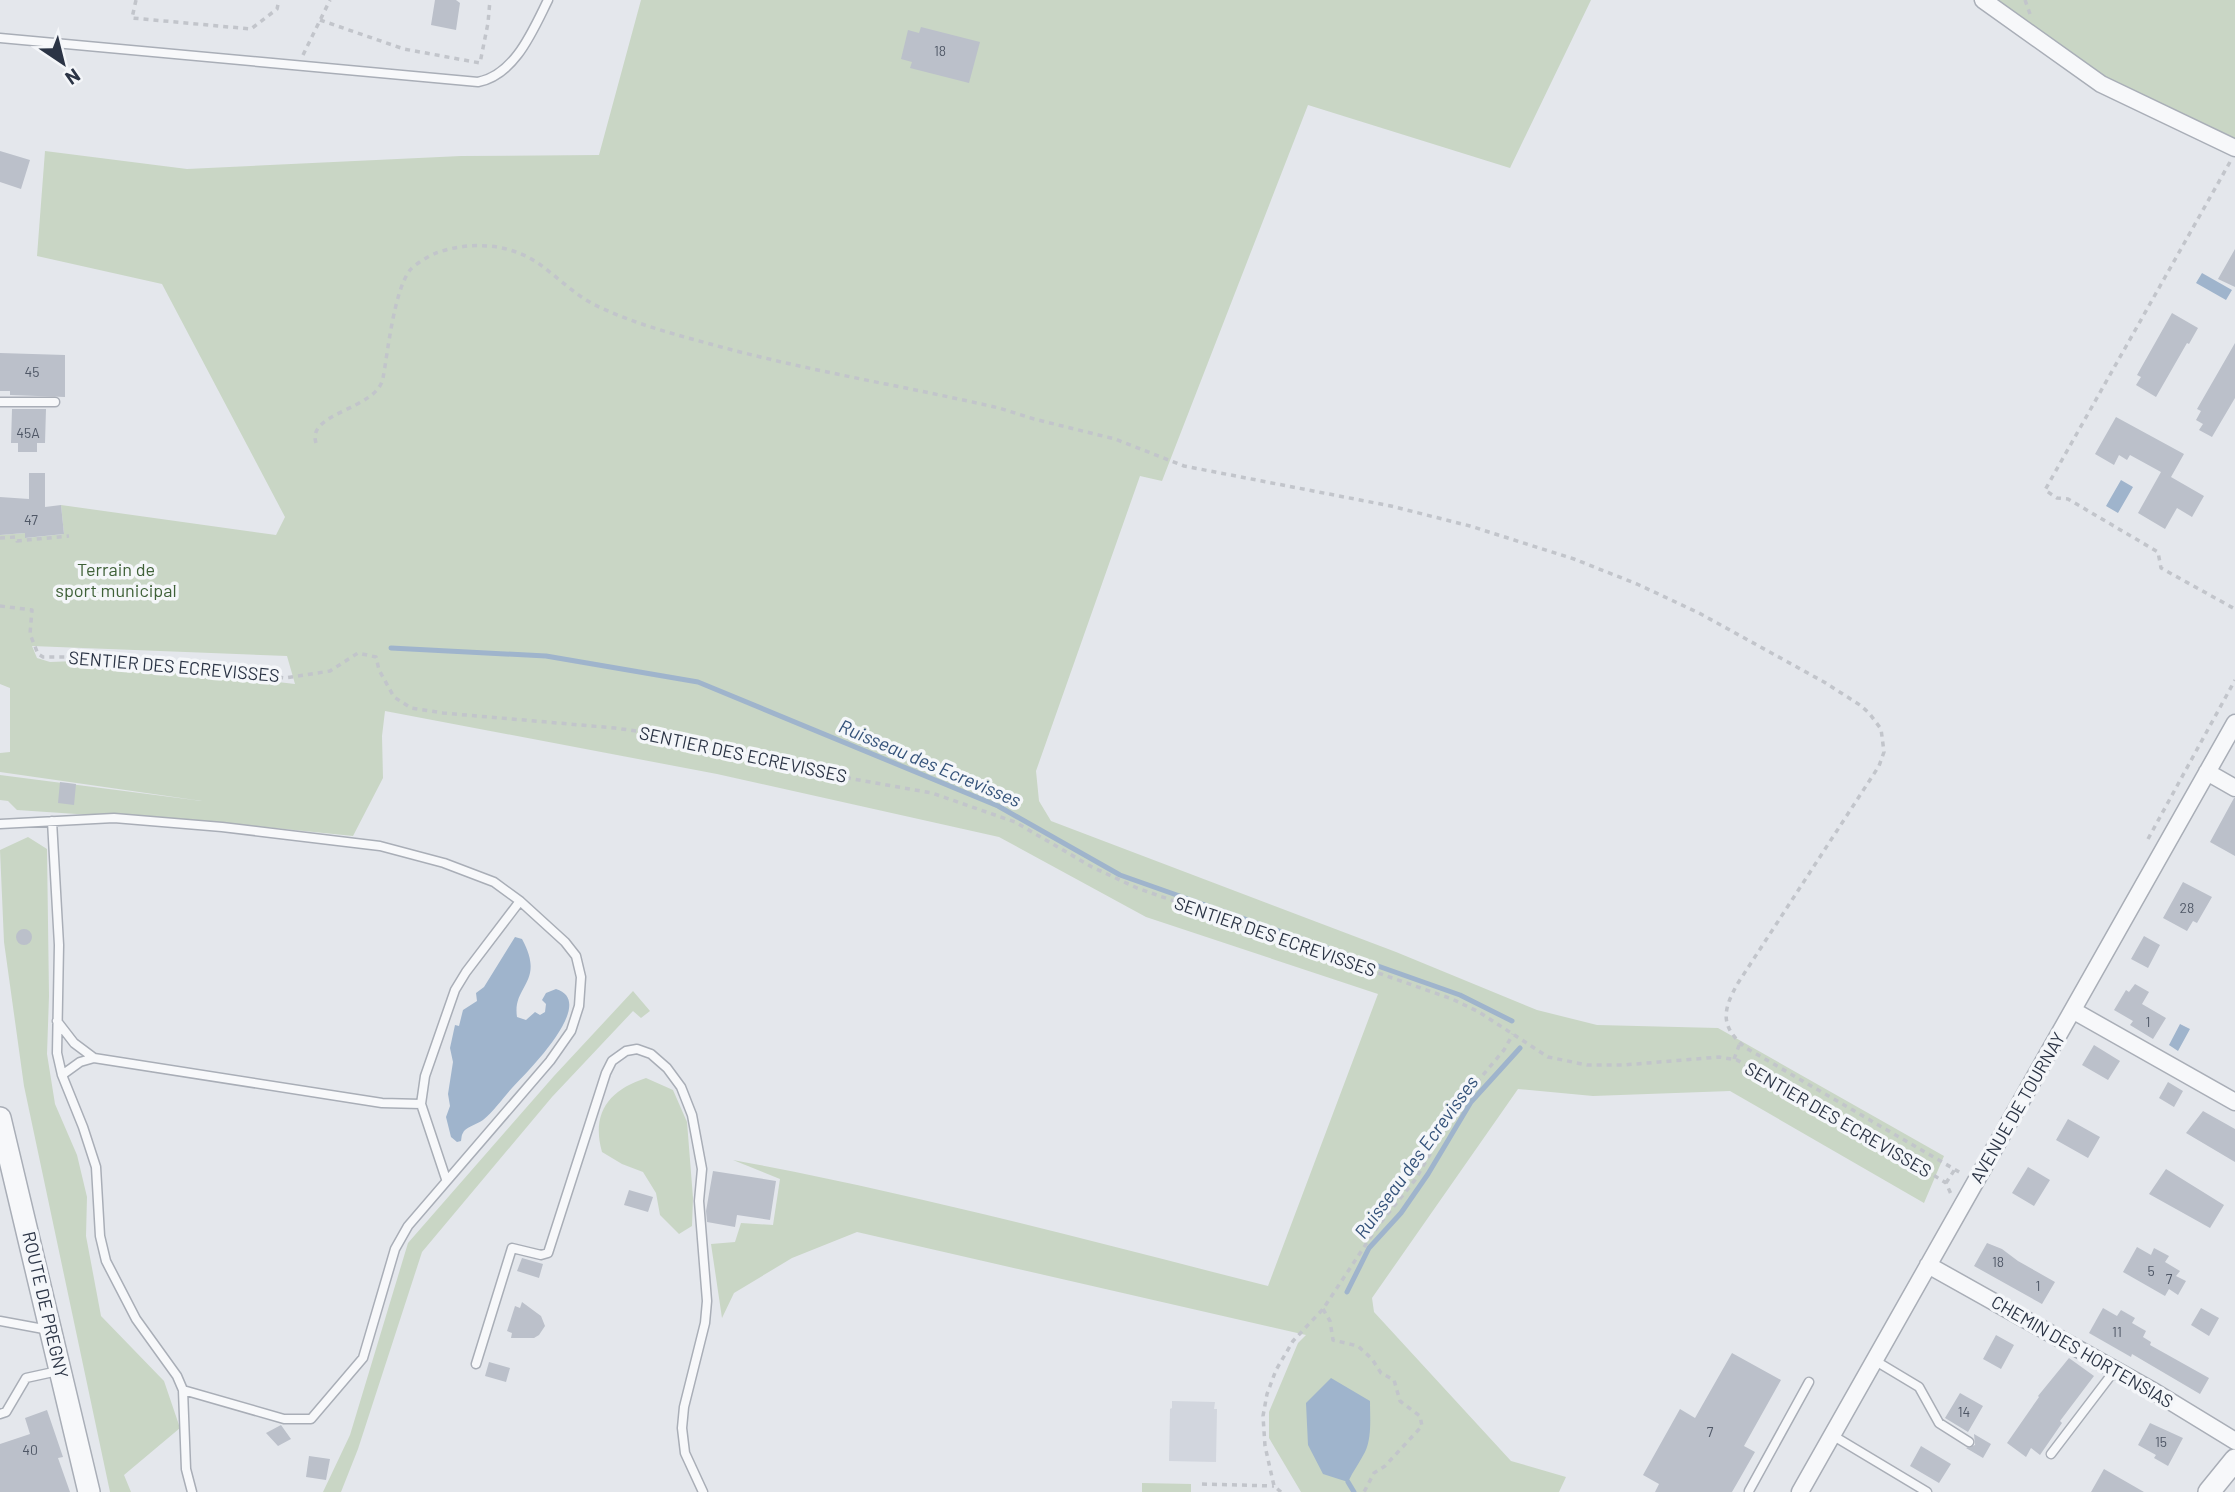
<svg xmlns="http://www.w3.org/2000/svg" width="2235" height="1492" font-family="Barlow,sans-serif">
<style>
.built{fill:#d2d6de}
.green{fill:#c9d6c5;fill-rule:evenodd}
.water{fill:#9fb4cc}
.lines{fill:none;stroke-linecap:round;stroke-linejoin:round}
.stream{stroke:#9fb4cc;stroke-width:5}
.building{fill:#bbc0ca}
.service-casing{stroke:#a9aeb7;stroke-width:11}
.minor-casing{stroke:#a9aeb7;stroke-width:19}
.tertiary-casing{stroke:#a9aeb7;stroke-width:24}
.path{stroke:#c2c5cb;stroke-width:3.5;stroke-dasharray:5 5;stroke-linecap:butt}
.service{stroke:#f7f8fa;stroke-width:8}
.minor{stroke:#f7f8fa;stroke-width:16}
.tertiary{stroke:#f7f8fa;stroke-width:21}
.labels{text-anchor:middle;stroke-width:7;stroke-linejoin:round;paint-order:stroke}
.number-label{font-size:14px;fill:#4f5766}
.park-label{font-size:18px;fill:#3f6138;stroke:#f4f6f9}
.street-label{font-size:18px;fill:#2b3445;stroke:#f4f6f9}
.water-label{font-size:19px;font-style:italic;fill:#34527a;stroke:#f4f6f9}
</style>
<rect width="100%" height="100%" fill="#e4e7ec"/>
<path class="built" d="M 1172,1401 L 1215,1402 L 1214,1409 L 1217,1409 L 1216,1462 L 1169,1461 L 1170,1409 L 1172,1408 Z"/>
<path class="green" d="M 641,0 L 1591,0 L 1510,168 L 1308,105 L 1162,481 L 1140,476 L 1036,771 L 1039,801 L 1051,821 L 1396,952 L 1537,1010 L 1597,1025 L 1718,1028 L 1944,1156 L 1924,1203 L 1730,1091 L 1593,1096 L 1518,1089 L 1372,1298 L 1374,1312 L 1511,1461 L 1566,1477 L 1559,1492 L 1301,1492 L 1269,1438 L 1269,1412 L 1298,1343 L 1306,1335 L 857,1232 L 792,1258 L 734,1293 L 722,1318 L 711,1244 L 735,1242 L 741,1223 L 773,1225 L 780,1179 L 733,1160 C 913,1193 1090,1241 1268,1286 L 1378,994 L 1146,917 L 999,837 L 717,774 L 385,711 L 382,736 L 383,778 L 353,836 L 255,826 L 17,810 L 8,801 L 0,800 L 0,775 L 202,801 L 0,772 L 0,753 L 10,752 L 10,688 L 0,684 L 0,535 L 25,533 L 26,538 L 64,534 L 61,505 L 276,535 L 285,517 L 162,284 L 37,256 L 45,151 L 187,169 L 461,156 L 599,155 ZM 32,646 L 287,656 L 295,684 L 118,664 L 76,661 L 50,662 L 37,658 Z
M 1991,0 L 2235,0 L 2235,139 L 2104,80 Z
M 28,837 L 47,849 L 49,996 L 47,1054 L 55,1104 L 77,1155 L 87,1197 L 86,1236 L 101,1316 L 164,1381 L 180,1428 L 124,1475 L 131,1492 L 110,1492 L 24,1086 L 4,942 L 0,850 Z
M 633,991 L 650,1011 L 641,1018 L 633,1011 L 552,1097 L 422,1252 L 358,1449 L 341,1492 L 323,1492 L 350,1435 L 408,1243 L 554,1076 Z
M 646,1078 L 673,1090 L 687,1122 L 693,1198 L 692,1226 L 679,1234 L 660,1215 L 656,1193 L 643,1172 L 622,1164 L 602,1152 C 591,1113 609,1090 646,1078 Z
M 1142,1483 L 1191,1484 L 1191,1492 L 1142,1492 Z"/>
<path class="water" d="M 2202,273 L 2232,290 L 2226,300 L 2196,283 Z
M 2121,480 L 2133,487 L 2118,513 L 2106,506 Z
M 515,937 L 522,939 C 546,983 512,985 517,1017 L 526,1020 L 535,1012 L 540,1015 L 545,1012 L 546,1004 L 542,1000 L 546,993 L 556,989 C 599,1002 525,1074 512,1088 C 503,1098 494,1111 483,1120 C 477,1124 469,1126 464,1131 C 461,1136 462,1136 461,1141 L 457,1142 L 451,1137 L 446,1117 L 450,1106 L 448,1094 L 453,1062 L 450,1048 L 455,1025 L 459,1026 L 463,1010 L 477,1001 L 476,993 L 484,987 Z
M 2180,1024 L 2190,1029 L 2178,1051 L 2169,1045 Z
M 1331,1378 L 1370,1401 C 1370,1417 1372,1438 1365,1452 C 1360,1462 1353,1471 1348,1482 L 1323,1474 L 1308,1445 L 1306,1403 Z"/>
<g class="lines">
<path class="stream" d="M 391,648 L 546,656 L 698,682 L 998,806 L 1120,875 L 1460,995 L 1512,1021
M 1347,1292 L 1369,1248 L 1401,1213 L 1428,1174 L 1471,1102 L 1520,1048
M 1348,1482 L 1354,1492"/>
</g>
<path class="building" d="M 435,0 L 456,0 L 460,3 L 456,30 L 431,25 Z
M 921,27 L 980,42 L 969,83 L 910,68 L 912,62 L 901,59 L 908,30 L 919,33 Z
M 0,151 L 30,160 L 21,189 L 0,182 Z
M 2235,249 L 2235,287 L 2218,279 Z
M 2172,313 L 2198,328 L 2189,344 L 2187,343 L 2156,397 L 2136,385 L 2141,377 L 2137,375 Z
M 2235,343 L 2235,398 L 2212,437 L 2199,430 L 2203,424 L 2196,420 L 2201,411 L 2197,409 Z
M 0,353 L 65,355 L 65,397 L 10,395 L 10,391 L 0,391 Z
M 12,409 L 46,409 L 45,443 L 37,443 L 37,452 L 18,452 L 18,443 L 11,443 Z
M 2116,417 L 2184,454 L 2171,477 L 2204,496 L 2192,517 L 2177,508 L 2165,529 L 2138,513 L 2161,472 L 2130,455 L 2127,460 L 2119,455 L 2114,465 L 2095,454 Z
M 29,473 L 45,473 L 45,507 L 61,505 L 64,534 L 25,538 L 25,533 L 0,535 L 0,497 L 29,499 Z
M 60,782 L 76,784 L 74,805 L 58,803 Z
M 2234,798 L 2235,798 L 2235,856 L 2210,842 Z
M 2183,882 L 2212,897 L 2197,923 L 2193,921 L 2187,931 L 2163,918 Z
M16 937a8 8 0 1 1 16 0a8 8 0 1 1-16 0Z
M 2144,936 L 2160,945 L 2148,968 L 2131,959 Z
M 2135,984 L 2149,992 L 2142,1004 L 2166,1018 L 2153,1039 L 2130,1025 L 2133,1021 L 2114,1010 L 2126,990 L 2129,992 Z
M 2094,1045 L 2120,1061 L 2108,1080 L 2082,1065 Z
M 2168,1082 L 2183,1091 L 2174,1107 L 2159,1098 Z
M 2203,1111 L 2235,1129 L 2235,1162 L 2186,1133 Z
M 2068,1119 L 2100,1137 L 2088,1158 L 2056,1140 Z
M 2028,1167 L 2050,1180 L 2034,1206 L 2012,1193 Z
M 2166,1169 L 2224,1205 L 2210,1228 L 2149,1194 Z
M 713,1171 L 776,1181 L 770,1220 L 737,1215 L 735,1227 L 707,1222 L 706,1211 Z
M 629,1190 L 653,1197 L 648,1212 L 624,1205 Z
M 1987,1243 L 2002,1249 L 2018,1261 L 2055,1282 L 2042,1304 L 1974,1266 Z
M 2137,1247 L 2151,1255 L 2154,1248 L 2169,1256 L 2165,1262 L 2180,1271 L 2176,1276 L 2186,1281 L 2178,1295 L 2169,1289 L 2165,1296 L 2123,1272 Z
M 522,1258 L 543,1264 L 539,1278 L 517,1271 Z
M 522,1302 L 541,1316 L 545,1326 L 539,1335 L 534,1338 L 511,1338 L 512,1333 L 507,1331 L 515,1306 L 520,1308 Z
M 2103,1308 L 2117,1316 L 2121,1310 L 2135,1318 L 2132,1323 L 2146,1331 L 2143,1337 L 2151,1342 L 2150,1345 L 2209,1378 L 2200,1394 L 2132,1354 L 2131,1357 L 2089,1333 Z
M 2201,1308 L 2219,1318 L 2209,1336 L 2191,1325 Z
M 1996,1335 L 2014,1345 L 2001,1369 L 1983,1359 Z
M 1732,1353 L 1781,1380 L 1744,1446 L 1755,1452 L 1732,1492 L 1655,1492 L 1659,1484 L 1643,1475 L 1680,1409 L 1695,1418 Z
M 2069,1358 L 2094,1376 L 2060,1421 L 2062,1423 L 2040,1455 L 2031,1448 L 2026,1457 L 2007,1443 L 2039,1397 L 2038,1396 Z
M 489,1362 L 510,1368 L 506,1382 L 485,1376 Z
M 1960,1393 L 1983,1406 L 1968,1432 L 1945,1418 Z
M 47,1410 L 63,1457 L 58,1458 L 70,1492 L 0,1492 L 0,1444 L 30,1434 L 25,1418 Z
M 2150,1423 L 2183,1438 L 2168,1466 L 2154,1458 L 2156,1455 L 2138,1445 Z
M 281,1425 L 291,1439 L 278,1446 L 266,1433 Z
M 1974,1434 L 1991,1444 L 1983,1458 L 1966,1448 L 1975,1445 Z
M 1921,1446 L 1951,1464 L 1939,1483 L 1910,1466 Z
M 309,1456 L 330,1459 L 326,1480 L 306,1477 Z
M 2104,1469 L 2144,1492 L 2091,1492 Z"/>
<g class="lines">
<defs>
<path id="service" d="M 0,38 L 478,82 C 515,75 533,30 548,0
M 0,402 L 55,402
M 52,821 L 59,945 L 57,1053 L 62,1075 L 83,1127 L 96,1167 L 100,1236 L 106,1261 L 136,1319 L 177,1376 L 183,1390
M 0,824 L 114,818 L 222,827 L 380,846 L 444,863 L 494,882 L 520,901 L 565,942 L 576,956 L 581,977 L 579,1006 L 571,1031 L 550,1061 L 408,1226 L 395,1249 L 363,1358 L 311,1419 L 284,1419 L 183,1390 L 186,1469 L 192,1492
M 57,1021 L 74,1043 L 94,1058 L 80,1062 L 62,1075
M 94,1058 L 382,1103 L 421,1104 L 446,1179
M 421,1104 L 425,1076 L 455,990 L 466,972 L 520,901
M 0,1321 L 49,1330
M 1874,1360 L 1919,1387 L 1939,1423 L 1969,1442
M 476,1364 L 512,1248 L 541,1255 L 548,1253 L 606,1073 L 612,1061 L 626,1051 L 637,1049 L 651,1054 L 667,1068 L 681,1087 L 692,1115 L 702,1169 L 699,1201 L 707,1301 L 705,1323 L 684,1407 L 682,1428 L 685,1453 L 703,1492
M 0,1414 L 6,1412 L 26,1378 L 58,1371
M 1832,1435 L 1927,1492
M 2051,1454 L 2115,1370
M 1749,1491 L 1809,1382"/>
<path id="minor" d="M 1983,0 L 2101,84 L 2235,148
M 2207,772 L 2235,788
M 2074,1011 L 2235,1102
M 1928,1265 L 2155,1392 L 2235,1441
M 1800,1492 L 2235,723"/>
<path id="tertiary" d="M 0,1118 L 89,1492
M 2209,1492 L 2235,1460"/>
</defs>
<use href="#service" class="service-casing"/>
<use href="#minor" class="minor-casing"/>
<use href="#tertiary" class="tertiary-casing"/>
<path class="path" d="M 136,0 L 132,18 L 251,29 L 277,9 L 279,0
M 2025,0 L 2030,14
M 320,20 L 404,49 L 480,63 L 488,23 L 490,0
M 303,55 L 330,0
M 2230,162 L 2045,490 L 2057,498 L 2068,499 L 2158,552 L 2161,568 L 2235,609
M 316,443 C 306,412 377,410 383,378 C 388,351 394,291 410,270 C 415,264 429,256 436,253 C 470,241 508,243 538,263 C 556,276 573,293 593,304 C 631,323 673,334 714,345 C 808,371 904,386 999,408 L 1034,419 L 1115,439 L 1184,466 L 1391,506 L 1470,526 L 1574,559 L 1637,584 L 1699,613 L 1824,682 L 1860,705 L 1869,713 L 1881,729 L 1884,752 L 1879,766 L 1738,983 C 1722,1011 1720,1027 1746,1048 L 1961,1173
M 0,538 L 16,537 L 17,541 L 69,536
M 0,606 L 32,610 L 30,634 L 38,654 L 43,657 L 95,657 L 285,678 L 330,671 L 358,653 L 376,657 L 379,670 L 394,697 L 411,708 L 443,713 L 615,728 L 664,735 L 825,774 L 932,793 L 1015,822 L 1092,867 L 1137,888 L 1452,999 L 1479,1012 L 1548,1057 L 1587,1065 L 1624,1065 L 1719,1057 L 1737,1060 L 1842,1124 L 1864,1131 L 1946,1183 L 1951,1194
M 2148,839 L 2235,680
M 1734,1059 L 1740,1043
M 1946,1183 L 1955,1169
M 1323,1309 L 1330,1321 L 1333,1340 L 1358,1346 L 1372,1359 L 1381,1373 L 1394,1380 L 1400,1401 L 1420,1416 L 1422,1426 L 1385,1466 L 1374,1473 L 1364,1492
M 1202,1484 L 1274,1486
M 1281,1492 L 1274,1486 L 1265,1446 L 1263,1416 L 1267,1394 L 1276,1370 L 1293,1341 L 1323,1309 L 1378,1226 L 1415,1180 L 1461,1101 L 1504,1050 L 1513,1034"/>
<use href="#service" class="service"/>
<use href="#minor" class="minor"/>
<use href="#tertiary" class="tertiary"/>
</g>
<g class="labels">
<g class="number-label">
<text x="940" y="56">18</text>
<text x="32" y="377">45</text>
<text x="28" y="438">45A</text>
<text x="31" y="525">47</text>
<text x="2187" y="913">28</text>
<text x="2148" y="1027">1</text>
<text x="1998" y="1267">18</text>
<text x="2151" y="1276">5</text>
<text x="2169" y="1284">7</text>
<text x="2038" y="1291">1</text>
<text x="2117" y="1337">11</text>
<text x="1964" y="1417">14</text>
<text x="1710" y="1437">7</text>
<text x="2161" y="1447">15</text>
<text x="30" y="1455">40</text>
</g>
<g class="park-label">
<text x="116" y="576">Terrain de<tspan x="116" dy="21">sport municipal</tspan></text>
</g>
<g class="street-label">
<text transform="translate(174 667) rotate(5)" y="6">SENTIER DES ECREVISSES</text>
<text transform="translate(743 755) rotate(12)" y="6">SENTIER DES ECREVISSES</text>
<text transform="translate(1275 937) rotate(19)" y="6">SENTIER DES ECREVISSES</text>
<text transform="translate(2018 1108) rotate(-60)" y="6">AVENUE DE TOURNAY</text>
<text transform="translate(1838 1120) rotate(30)" y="6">SENTIER DES ECREVISSES</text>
<text transform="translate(45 1305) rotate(77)" y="6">ROUTE DE PREGNY</text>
<text transform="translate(2082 1352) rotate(30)" y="6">CHEMIN DES HORTENSIAS</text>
</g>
<g class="water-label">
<text transform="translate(930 763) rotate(23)" y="7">Ruisseau des Ecrevisses</text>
<text transform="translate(1416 1157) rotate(-54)" y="7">Ruisseau des Ecrevisses</text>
</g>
</g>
<g transform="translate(63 63) rotate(145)" stroke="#f4f6f9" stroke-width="5" paint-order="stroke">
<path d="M0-5L12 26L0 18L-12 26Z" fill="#2b3445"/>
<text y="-10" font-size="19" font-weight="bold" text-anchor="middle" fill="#2b3445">N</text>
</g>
</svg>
